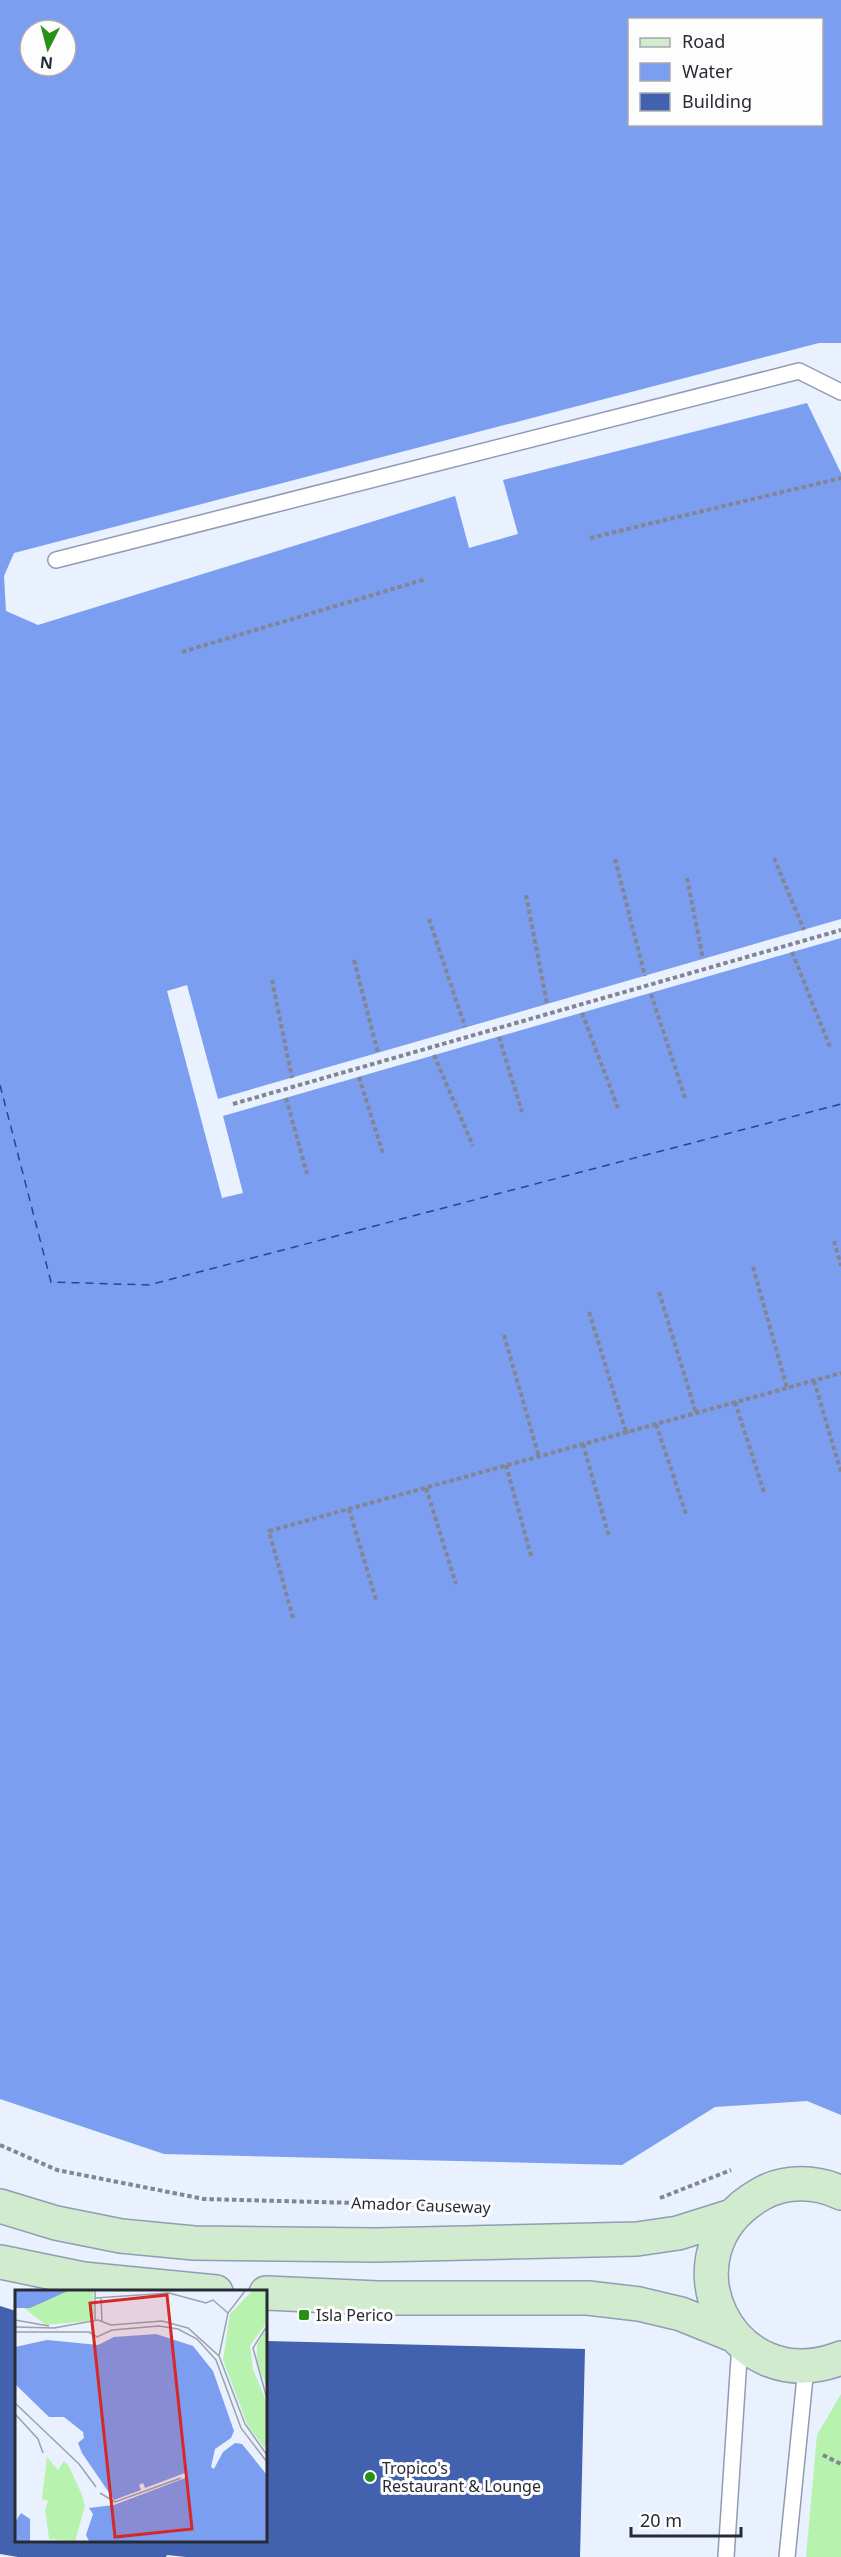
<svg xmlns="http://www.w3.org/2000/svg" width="841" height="2557" font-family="'Noto Sans',sans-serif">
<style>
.green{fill:#b8f2af}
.water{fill:#7b9ef1;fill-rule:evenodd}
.pier{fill:#e9f0fe}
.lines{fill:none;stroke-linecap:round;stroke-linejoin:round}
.ferry{stroke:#2443a2;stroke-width:1.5;stroke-dasharray:8 6;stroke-linecap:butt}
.building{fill:#4261ae}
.service-casing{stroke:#929cb2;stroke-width:18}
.secondary-casing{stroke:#929cb2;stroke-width:36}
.path{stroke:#818692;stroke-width:4;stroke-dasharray:4.5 3;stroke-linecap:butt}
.service{stroke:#fff;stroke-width:15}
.secondary{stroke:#d1ebce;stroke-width:33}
.poi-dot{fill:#279117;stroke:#fdfdfd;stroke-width:2}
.labels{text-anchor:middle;stroke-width:6;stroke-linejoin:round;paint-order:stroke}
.street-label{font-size:16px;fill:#272b34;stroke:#fdfdfd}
.poi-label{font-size:16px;fill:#272b34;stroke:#fdfdfd;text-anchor:start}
.inset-river{fill:none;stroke:#7b9ef1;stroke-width:3}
.inset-road{fill:none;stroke:#9ba1ad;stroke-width:1.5}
.view{fill:#d62828;fill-opacity:0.15;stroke:#d62828;stroke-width:3}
.inset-edge{fill:none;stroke:#272b34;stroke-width:3}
</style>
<rect width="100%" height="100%" fill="#e9f0fe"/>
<path class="green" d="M 841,2394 L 841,2557 L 806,2557 L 817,2435 Z"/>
<path class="water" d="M 0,0 L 841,0 L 841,343 L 819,343 L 14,553 L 4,576 L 6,611 L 38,625 L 455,496 L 469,548 L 518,534 L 503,480 L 807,403 L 841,473 L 841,2115 L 807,2101 L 715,2107 L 622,2165 L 164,2154 L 0,2099 ZM 630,20 L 822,20 L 822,124 L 630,124 ZM 30,30 L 66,30 L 66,66 L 30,66 Z"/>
<path class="pier" d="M 841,919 L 841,938 L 223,1116 L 243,1193 L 222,1198 L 167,991 L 187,985 L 218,1099 Z"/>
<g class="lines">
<path class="ferry" d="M 0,1085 L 51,1282 L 149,1285 L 841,1104"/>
</g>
<path class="building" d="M 0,2306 L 16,2311 L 16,2540 L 266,2540 L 266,2341 L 585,2349 L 580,2557 L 186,2557 L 167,2555 L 166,2557 L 18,2557 L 0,2554 Z"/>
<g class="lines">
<defs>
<path id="service" d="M 56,560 L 799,371 L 841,392
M 726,2557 L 740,2343
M 787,2557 L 806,2367"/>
<path id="secondary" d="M 841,2193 C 817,2181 785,2180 761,2194 C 658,2252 730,2402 841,2358
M 0,2206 L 56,2223 L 121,2236 L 194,2243 L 377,2245 L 637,2239 L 678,2233 L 732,2216
M 0,2262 L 83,2279 L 216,2292
M 266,2293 L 378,2298 L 588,2298 L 639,2304 L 681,2314 L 733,2335"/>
</defs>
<use href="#service" class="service-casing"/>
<use href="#secondary" class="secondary-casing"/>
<path class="path" d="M 590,538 L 841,478
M 182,652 L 426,579
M 774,858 L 804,930
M 615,859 L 645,976
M 687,878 L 703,959
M 526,895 L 547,1004
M 429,919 L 465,1027
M 792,952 L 830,1047
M 354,960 L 378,1053
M 272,980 L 292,1078
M 651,994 L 685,1098
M 582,1013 L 618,1108
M 499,1037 L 522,1112
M 434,1055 L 473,1146
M 359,1077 L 383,1154
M 286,1098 L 307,1174
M 233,1104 L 841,930
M 834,1241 L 841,1266
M 753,1267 L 787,1388 L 789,1387
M 659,1292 L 696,1413
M 589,1312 L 626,1432 L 629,1432
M 504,1335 L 539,1457
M 814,1381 L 841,1472
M 735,1402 L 765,1495
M 656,1424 L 686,1514
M 583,1444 L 609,1537
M 506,1465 L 532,1559
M 426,1488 L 456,1584
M 349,1509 L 376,1600
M 293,1618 L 269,1531 L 841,1373
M 0,2145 L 57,2170 L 204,2199 L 432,2205
M 660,2198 L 731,2170
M 823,2455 L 841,2464"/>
<use href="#service" class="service"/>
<use href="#secondary" class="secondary"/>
</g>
<g class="poi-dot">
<rect x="298" y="2309" width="12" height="12" rx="3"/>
<circle cx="370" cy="2477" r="6"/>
</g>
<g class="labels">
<g class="street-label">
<text transform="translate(421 2205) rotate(2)" y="6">Amador Causeway</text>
</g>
<g class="poi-label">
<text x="316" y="2321">Isla Perico</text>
<text x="382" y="2474">Tropico's<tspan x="382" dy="18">Restaurant &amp; Lounge</tspan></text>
</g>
</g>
<g transform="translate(15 2290)">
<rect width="252" height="252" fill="#e9f0fe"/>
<path d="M 53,1 L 78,1 L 79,24 L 74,31 L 31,35 L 9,18 ZM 237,1 L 252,1 L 252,32 L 235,56 L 238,79 L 252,113 L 252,157 L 249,157 L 233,136 L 208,70 L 215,24 ZM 252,37 L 252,98 L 242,71 L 242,55 ZM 32,167 L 43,180 L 49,171 L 54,176 L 67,205 L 70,216 L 60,251 L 34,249 L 30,220 L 33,211 L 27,209 Z" fill="#b8f2af"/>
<path d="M 0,1 L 53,1 L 15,18 L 0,18 ZM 141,44 L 178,56 L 198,81 L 219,141 L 216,148 L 200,159 L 196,177 L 199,179 L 208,162 L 220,153 L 227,154 L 252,185 L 252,251 L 74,251 L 71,245 L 78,224 L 74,218 L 99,215 L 170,188 L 170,183 L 130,198 L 128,193 L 124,195 L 126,200 L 99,210 L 67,163 L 63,153 L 69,148 L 68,142 L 49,127 L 34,127 L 0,94 L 0,57 L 32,50 L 83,55 L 99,47 ZM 6,223 L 15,229 L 15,251 L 0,251 L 0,232 Z" fill="#7b9ef1"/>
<path class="inset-river" d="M 71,153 L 160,122 L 208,251"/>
<path class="inset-road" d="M 80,1 L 80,30M 86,7 L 87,32M 80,8 L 154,3 L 191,13 L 198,10 L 213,23M 0,30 L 34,36M 252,36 L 238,58 L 252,109M 0,37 L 39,38 L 83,30 L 96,35 L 147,31 L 173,38 L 204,66 L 230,134 L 252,165M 0,42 L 74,42M 74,42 L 82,47 L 97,40 L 144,36 L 163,39 L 182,49 L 201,70 L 226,138 L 252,172M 204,66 L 213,23 L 230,1M 0,113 L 64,174 L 81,197M 0,124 L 23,149 L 28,163M 85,203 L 100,212 L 166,188"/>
<path class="view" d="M 152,5 L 177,239 L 100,247 L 75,13 Z"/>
<rect width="252" height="252" class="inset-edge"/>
</g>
<rect x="628" y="18" width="195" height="108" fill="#fdfdfd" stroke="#a7a9ad" stroke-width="1.5"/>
<rect x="640" y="38" width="30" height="9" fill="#d1ebce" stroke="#a7a9ad" stroke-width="1.5"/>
<text x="682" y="48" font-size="18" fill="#272b34">Road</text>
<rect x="640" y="63" width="30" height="18" fill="#7b9ef1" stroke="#a7a9ad" stroke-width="1.5"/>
<text x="682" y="78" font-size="18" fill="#272b34">Water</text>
<rect x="640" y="93" width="30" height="18" fill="#4261ae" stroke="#a7a9ad" stroke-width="1.5"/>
<text x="682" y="108" font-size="18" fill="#272b34">Building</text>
<g transform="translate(48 48) rotate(186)"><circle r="28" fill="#fdfdfd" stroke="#a7a9ad" stroke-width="1.5"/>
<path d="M0-4.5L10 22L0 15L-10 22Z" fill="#279117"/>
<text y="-9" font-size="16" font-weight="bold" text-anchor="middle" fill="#272b34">N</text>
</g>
<path d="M631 2527v9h110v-9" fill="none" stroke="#272b34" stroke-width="3"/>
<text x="640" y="2527" font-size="18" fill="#272b34" stroke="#fdfdfd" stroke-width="4.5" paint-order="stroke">20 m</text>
</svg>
